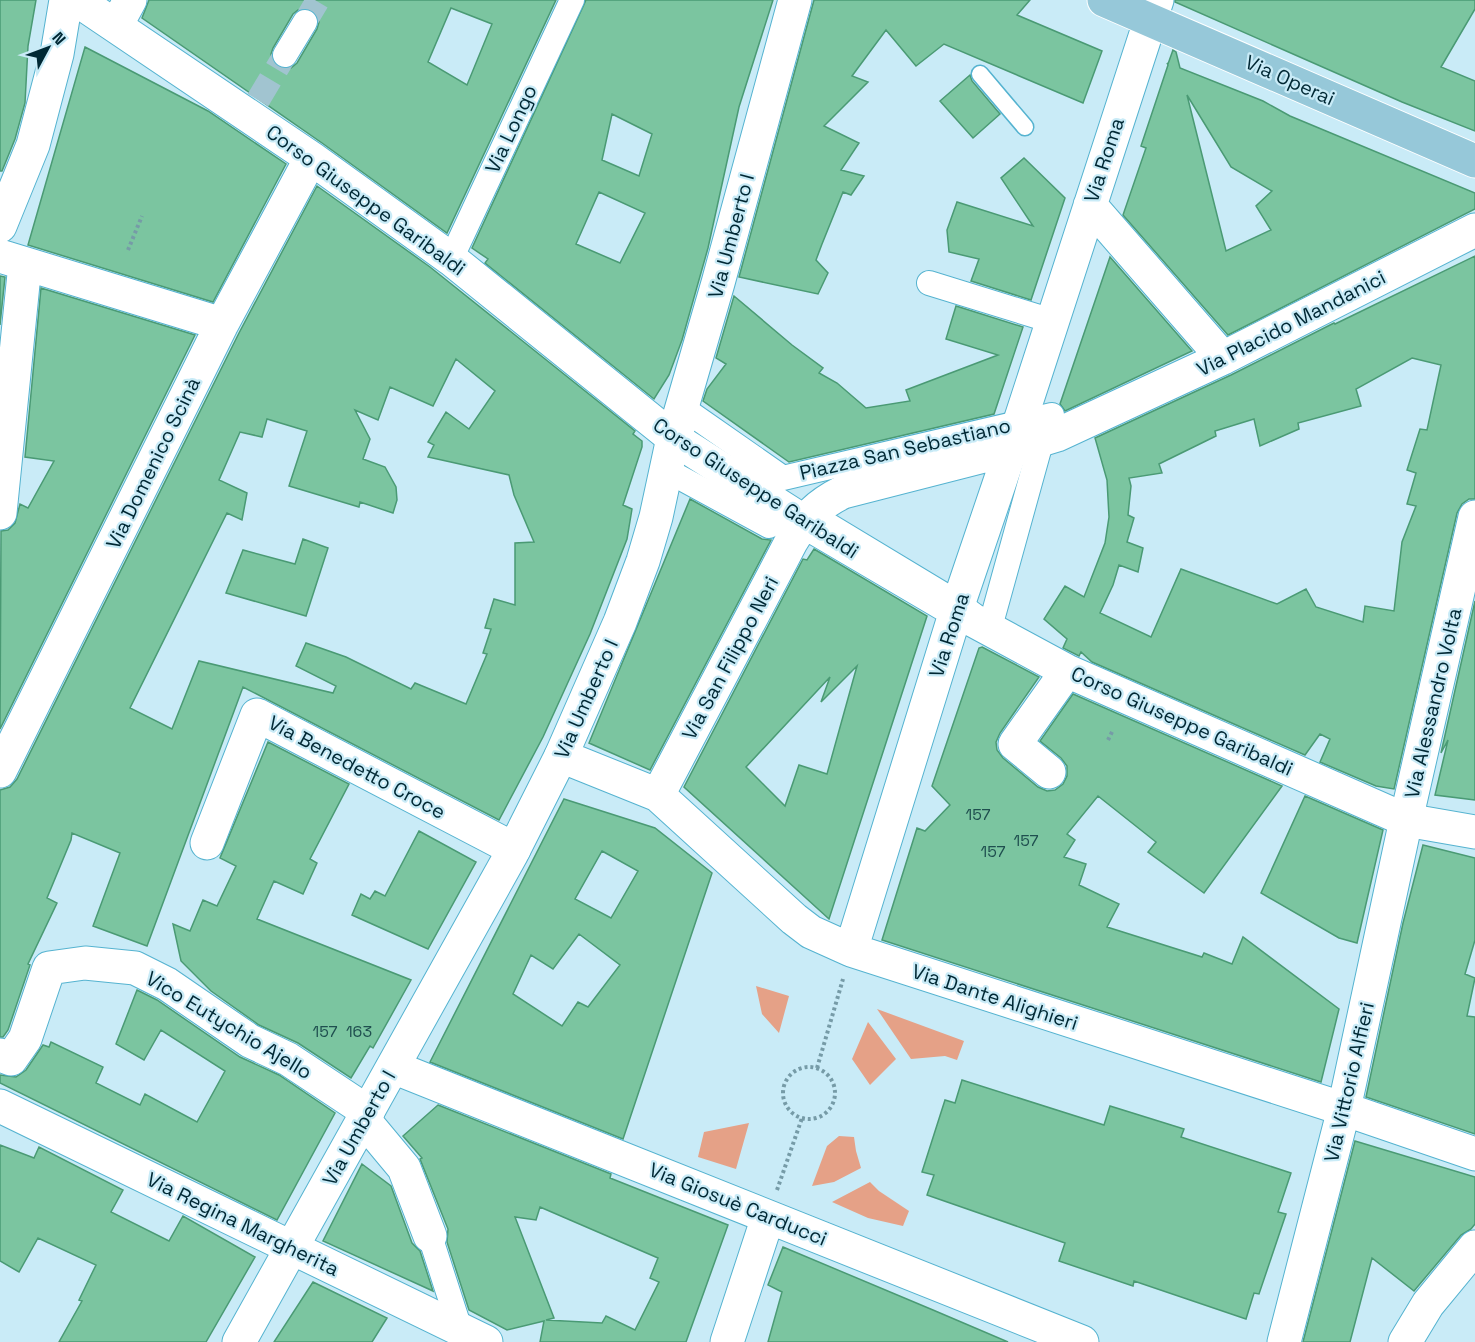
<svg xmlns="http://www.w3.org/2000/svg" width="1475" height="1342" font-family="'Space Grotesk',sans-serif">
  <rect width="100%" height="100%" fill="#c9ebf7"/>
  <!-- green -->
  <path fill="#e5a187" d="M756,986L789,996L779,1033L762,1014Z
    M877,1009L964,1041L957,1060L945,1056L911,1059Z
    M868,1022L896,1059L870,1085L852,1059Z
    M749,1123L736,1169L698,1157L704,1132Z
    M839,1136L854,1137L856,1151L861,1168L834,1182L812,1186L827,1146Z
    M870,1182L879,1191L909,1211L903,1226L868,1218L832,1202Z"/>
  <!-- building -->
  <path fill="#7bc5a0" stroke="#4a9a74" stroke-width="1.5" fill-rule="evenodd" d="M0,0H36L28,46L25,103L15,139L2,171H0Z
    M149,0H556L447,233L322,143L142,18ZM305,8L312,10L317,15L319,22L317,29L297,63L291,68L284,69L278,67L272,61L271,54L273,48L293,14L298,10ZM451,8L492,24L467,85L428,62Z
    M586,0H773L739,107L708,248L682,340L669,375L654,399L485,263L488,259L472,248ZM612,114L652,134L639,176L602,160ZM599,192L645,213L620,263L576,244Z
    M814,0H1030L1017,15L1102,51L1083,103L944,44L916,66L886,30L852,76L868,82L824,126L859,143L841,170L864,176L851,195L843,192L822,244L816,260L828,273L818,294L739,277Z
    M1175,0H1475V9L1441,67L1475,81V131L1402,102L1175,2Z
    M85,47L208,111L286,164L213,302L28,245Z
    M1173,50L1176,52L1180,68L1263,101L1290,116L1475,193V209L1228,335L1123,215L1146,148L1141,146L1168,65L1167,63L1168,64ZM1187,95L1231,167L1272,191L1256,206L1271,230L1226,251Z
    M970,75L972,81L1000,114L973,138L940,101Z
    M1024,158L1065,198L1031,300L971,281L979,259L949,252L947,230L957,202L1033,226L1001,178Z
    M317,186L430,267L635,431L633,434L642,441V447L623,505L632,509L627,539L590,634L543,737L499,820L243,687L147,946L93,926L120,853L72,833L71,840L47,898L57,903L28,964L30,965L8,1030L3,1037H0V790L10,787L17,779L239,333ZM456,359L495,391L469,429L446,412L428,442L434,445L428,457L509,475L514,495L534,542L515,543V605L494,599L485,628L491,629L483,653L487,654L466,704L415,683L411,689L346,657L306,643L296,666L336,686L333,693L199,661L172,729L130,708L227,513L242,520L247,493L219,480L240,432L262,437L267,419L307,431L289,486L359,507L360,502L393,513L397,500L396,487L385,467L363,459L370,439L355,410L378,420L390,387L433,406Z
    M1475,256V499H1469L1462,504L1457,513L1394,789L1376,786L1320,762L1330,739L1320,734L1305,755L1092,662L1081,652L1079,656L1063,648L1067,639L1044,619L1065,586L1084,597L1105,543L1109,517L1107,480L1095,438L1231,375L1334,323L1335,324ZM1412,358L1441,365L1427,430L1420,429L1407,470L1416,473L1407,504L1416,506L1402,542L1394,611L1365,606L1363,622L1316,607L1306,589L1277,604L1181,569L1151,637L1100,613L1113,585L1119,565L1138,572L1143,548L1127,542L1134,518L1128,515L1131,486L1129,478L1162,473L1159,464L1216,436L1215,431L1254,419L1260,446L1299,429L1298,423L1361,406L1356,389Z
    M1110,257L1192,351L1065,411L1060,404Z
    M0,276L5,277L0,325Z
    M41,288L195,335L0,729L1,531L8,530L15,523L20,504L28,508L54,461L25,457Z
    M734,296L792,345L823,368L819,373L837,383L866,408L910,401L906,390L998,355L946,339L956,306L1023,327L994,414L789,462L703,401L707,389L726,364L716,358Z
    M690,499L762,539L771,540L650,770L589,743Z
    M303,539L328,548L306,616L226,593L243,550L295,564Z
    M814,549L927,616L829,919L684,787L803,559L807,560ZM857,666L827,774L799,765L785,806L746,767L830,677L821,702Z
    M1475,601V800L1435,795L1448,740L1441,753Z
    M982,647L1039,677L1000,733L996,742L997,750L1003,758L1038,787L1047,791L1055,790L1063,784L1067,776V766L1061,758L1040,741L1073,694L1282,786L1204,893L1148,852L1156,842L1098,796L1067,834L1075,840L1064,857L1086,864L1079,885L1119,904L1107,927L1202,957L1204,953L1232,964L1243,937L1339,1009L1321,1082L882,940L917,828L925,831L950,805L932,786L979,648Z
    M268,742L349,784L310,859L317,863L303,894L274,881L257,919L411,980L373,1048L370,1046L351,1078L298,1043L259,1025L211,991L181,961L173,924L190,931L203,900L217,906L236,866L220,858Z
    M1305,796L1383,830L1357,943L1339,938L1261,893Z
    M564,799L655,828L712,873L623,1139L430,1062ZM602,851L638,871L611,918L575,899ZM579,934L620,965L588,1007L578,1002L562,1026L513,994L531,955L553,969Z
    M419,831L476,862L428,949L352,915L361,894L370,899L375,891L385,896Z
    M1423,845L1475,858V940L1465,974L1475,978L1467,1016L1475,1017V1134L1366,1097L1403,923Z
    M137,990L157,1000L240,1057L279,1075L335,1113L277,1220L0,1083V1075L16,1077L26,1070L43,1045L49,1047L51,1042L103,1067L96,1083L140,1105L145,1094L197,1122L225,1071L161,1030L144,1060L116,1044Z
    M962,1080L1104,1125L1110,1106L1184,1129L1181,1137L1291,1173L1278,1212L1286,1214L1259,1294L1254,1293L1246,1319L1134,1281L1133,1286L1059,1261L1065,1243L927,1195L934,1175L922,1172L945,1100L955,1103Z
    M438,1105L611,1174L610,1178L728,1225L686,1342H540L544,1321L507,1330L469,1310L447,1242L448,1229L420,1159L422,1158L403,1136ZM540,1207L658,1258L650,1278L659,1282L635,1330L606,1316L602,1323L546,1320L554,1318L515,1217L536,1220Z
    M1355,1141L1475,1177V1224L1471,1229L1461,1235L1414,1291L1372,1258L1350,1342H1303Z
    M0,1145L34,1158L39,1147L123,1190L111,1212L169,1241L183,1216L255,1257L206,1342H59L82,1301L79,1300L96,1265L38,1238L19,1272L0,1261Z
    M362,1164L391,1186L412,1243L420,1251L433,1291L323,1241Z
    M783,1247L933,1310L1008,1342H768L782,1292L768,1285Z
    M313,1282L387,1318L372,1342H274Z"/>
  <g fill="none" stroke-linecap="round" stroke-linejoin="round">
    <!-- pedestrian-tunnel -->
    <path stroke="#a1c4d0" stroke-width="24" stroke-dasharray="24 12" stroke-linecap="butt" d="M305,22L318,0
      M258,100L285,55"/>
    <defs>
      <path id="service" d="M980,74L1025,127"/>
      <path id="pedestrian" d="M285,55L305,22
        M451,259L572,0
        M929,283L1052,321
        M687,411L783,478L1052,415L1042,439L990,627L959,604L810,514L791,513L769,526L668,471L679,442Z
        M430,1236L460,1329"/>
      <path id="minor" d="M77,0L311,158L451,259L673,438L803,521L956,611L1067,671L1406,820L1475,832
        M116,26L130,0
        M1090,205L1223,358
        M0,226L33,145L57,54L66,0
        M0,256L222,324
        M0,513L25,264
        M561,756L658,795L794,919L811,932L851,950L1344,1109L1475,1154
        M0,771L222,324L311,158
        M1049,772L1015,744L1067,671
        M658,795L791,542C806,517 817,505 843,492L1011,449L1057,435L1223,358L1475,230
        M207,843L257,715L514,849
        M851,950L956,611L1011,449L1157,0
        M0,1055L11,1059L25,1039L49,968L85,963L135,968L167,984L250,1041L288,1059L368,1112
        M393,1067L1082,1342
        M0,1106L486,1342
        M364,1120L404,1168L430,1236
        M727,1342L768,1217
        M1284,1342L1344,1109L1406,820L1475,517
        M1405,1342L1428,1304L1475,1247"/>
      <path id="tertiary" d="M239,1342L511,855L561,756L620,622L643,561L656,517L673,438L718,283L795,0"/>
      <path id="primary" d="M1104,0L1475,161"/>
    </defs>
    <!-- service casing -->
    <use href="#service" stroke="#55b3d0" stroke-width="19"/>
    <!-- pedestrian casing -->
    <use href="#pedestrian" stroke="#55b3d0" stroke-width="26"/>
    <!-- minor casing -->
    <use href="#minor" stroke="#55b3d0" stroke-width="35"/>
    <!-- tertiary casing -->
    <use href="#tertiary" stroke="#55b3d0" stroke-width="35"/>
    <!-- primary casing -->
    <use href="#primary" stroke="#fff" stroke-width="35"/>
    <!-- path -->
    <path stroke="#769ba7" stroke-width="4" stroke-dasharray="3 3" stroke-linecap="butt" d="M128,250L142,216
      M1108,740L1113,730
      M783 1093a26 26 0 1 1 52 0a26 26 0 1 1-52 0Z
      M817,1068L843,979
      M777,1190L802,1118"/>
    <!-- service -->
    <use href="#service" stroke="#fff" stroke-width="16"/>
    <!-- pedestrian -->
    <use href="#pedestrian" stroke="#fff" stroke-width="24"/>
    <!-- minor -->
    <use href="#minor" stroke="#fff" stroke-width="33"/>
    <!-- tertiary -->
    <use href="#tertiary" stroke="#fff" stroke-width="33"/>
    <!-- primary -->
    <use href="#primary" stroke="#96c8d9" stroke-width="33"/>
  </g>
  <g text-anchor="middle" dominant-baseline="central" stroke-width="4.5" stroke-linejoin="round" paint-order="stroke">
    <!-- number labels -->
    <g font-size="16" fill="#1f4f4f">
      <text x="978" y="814">157</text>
      <text x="1026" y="840">157</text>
      <text x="993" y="851">157</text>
      <text x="325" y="1031">157</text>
      <text x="359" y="1031">163</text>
    </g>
    <!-- street labels -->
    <g font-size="20" fill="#002834" stroke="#c9ebf7">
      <text transform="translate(1290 80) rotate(24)">Via Operai</text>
      <text transform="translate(511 129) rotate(-65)">Via Longo</text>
      <text transform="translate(1104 160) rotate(-72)">Via Roma</text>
      <text transform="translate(366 200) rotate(36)">Corso Giuseppe Garibaldi</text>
      <text transform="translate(731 236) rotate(-75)">Via Umberto I</text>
      <text transform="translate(1291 323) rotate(-27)">Via Placido Mandanici</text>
      <text transform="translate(905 449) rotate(-13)">Piazza San Sebastiano</text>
      <text transform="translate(153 463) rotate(-64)">Via Domenico Scinà</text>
      <text transform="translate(756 488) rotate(33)">Corso Giuseppe Garibaldi</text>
      <text transform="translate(949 635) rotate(-72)">Via Roma</text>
      <text transform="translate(730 658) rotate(-62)">Via San Filippo Neri</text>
      <text transform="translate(586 699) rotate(-66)">Via Umberto I</text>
      <text transform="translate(1433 703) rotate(-77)">Via Alessandro Volta</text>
      <text transform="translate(1182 721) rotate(24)">Corso Giuseppe Garibaldi</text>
      <text transform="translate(357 767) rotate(28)">Via Benedetto Croce</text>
      <text transform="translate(995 997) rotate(18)">Via Dante Alighieri</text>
      <text transform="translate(229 1025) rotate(31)">Vico Eutychio Ajello</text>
      <text transform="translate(1349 1082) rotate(-77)">Via Vittorio Alfieri</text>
      <text transform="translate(359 1128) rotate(-61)">Via Umberto I</text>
      <text transform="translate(738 1204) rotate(22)">Via Giosuè Carducci</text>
      <text transform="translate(243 1224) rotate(26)">Via Regina Margherita</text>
    </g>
  </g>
  <!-- north arrow -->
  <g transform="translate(48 48) rotate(49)" stroke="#c9ebf7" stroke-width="4.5" paint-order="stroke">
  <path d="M0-4.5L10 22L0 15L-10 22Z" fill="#002834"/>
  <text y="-9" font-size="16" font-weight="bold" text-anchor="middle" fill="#002834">N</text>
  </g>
</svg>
